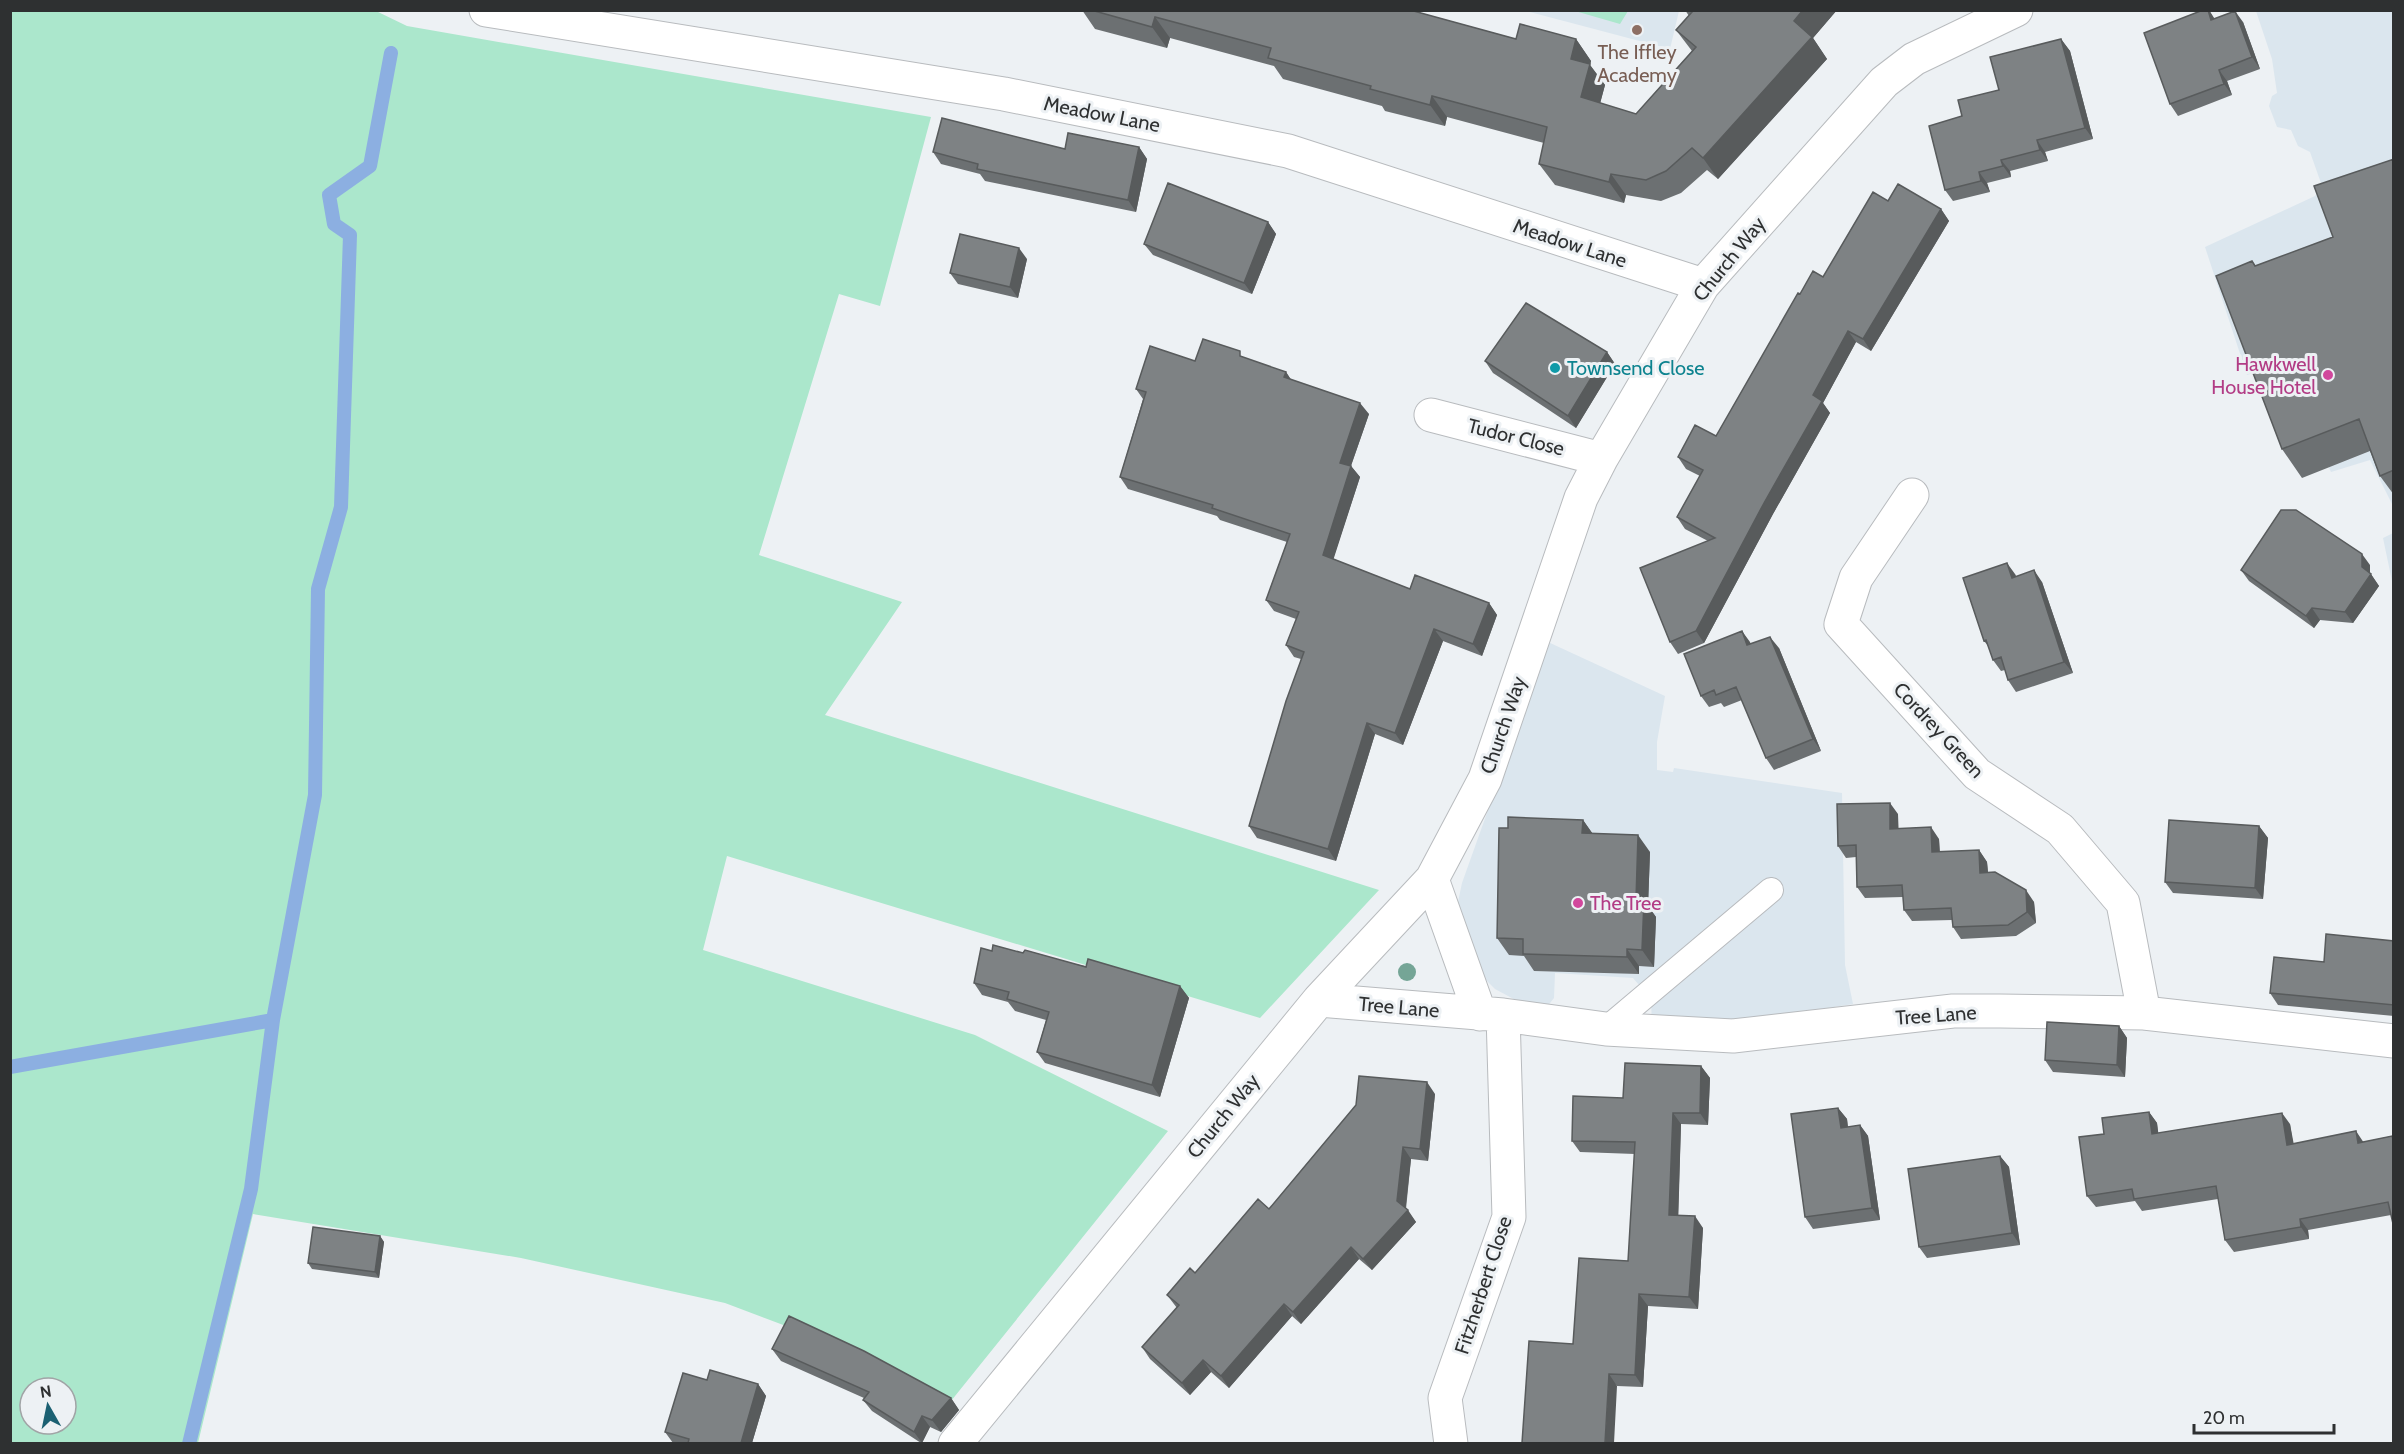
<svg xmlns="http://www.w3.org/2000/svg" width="2404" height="1454" font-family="Cabin,sans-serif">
  <rect width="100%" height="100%" fill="#edf1f4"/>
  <!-- built -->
  <path fill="#dbe6ee" d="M1526,11H1679L1670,49Z
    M2256,11H2393V506L2370,460L2331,472L2322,453L2256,372L2247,375L2205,247L2315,196L2322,186L2310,152L2298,146L2291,130L2277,127L2269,106L2272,96L2277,93L2272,59Z
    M2393,533V586L2383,538Z
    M1548,642L1665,696L1657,742V770L1673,772L1674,768L1842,793L1845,965L1853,1004L1713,1026H1652L1651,999L1633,978L1555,973L1554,998L1546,1008L1525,1005L1495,989L1478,972L1459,916L1458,902L1462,883Z"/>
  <!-- green -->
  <path fill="#abe7cc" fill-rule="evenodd" d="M10,11H376L407,26L931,117L880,306L839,294L759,555L902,602L825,715L1379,890L1260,1018L727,856L703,950L975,1035L1168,1131L951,1401L879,1361L725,1303L521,1258L253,1214L198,1443H11ZM30,1388H66V1424H30Z
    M1575,11H1628L1620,24Z"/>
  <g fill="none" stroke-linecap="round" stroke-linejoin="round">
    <!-- stream -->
    <path stroke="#8cafe1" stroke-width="14" d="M10,1067L273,1020L315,795L318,589L341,507L350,235L334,224L329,195L370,166L391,53
      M189,1444L251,1189L273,1020"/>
    <defs>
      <path id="service" d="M1606,1029L1771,890"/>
      <path id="minor" d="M486,10L1004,94L1288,151L1703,285
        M1431,415L1601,459
        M1912,495L1856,578L1841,624L1977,774L2060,829L2123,903L2144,1013
        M1432,879L1480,1014
        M1319,1000L1503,1015L1606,1029L1733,1036L1953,1011H2000L2144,1013L2394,1041
        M955,1444L1319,1000L1432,879L1485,779L1581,498L1601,459L1703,285L1884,82L1914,59L2016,10
        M1451,1444L1445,1398L1509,1217L1503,1015"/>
    </defs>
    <!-- service casing -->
    <use href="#service" stroke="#b8bbbe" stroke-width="26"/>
    <!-- minor casing -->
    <use href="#minor" stroke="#b8bbbe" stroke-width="35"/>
    <!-- service -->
    <use href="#service" stroke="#fff" stroke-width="24"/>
    <!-- minor -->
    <use href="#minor" stroke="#fff" stroke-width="33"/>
  </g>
  <!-- trees -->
  <circle fill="#75a596" cx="1407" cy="972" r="9"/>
  <!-- wall -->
  <path fill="#6c7072" d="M1082,10H1410L1516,39H1576L1591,61L1590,65L1605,85L1600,103L1636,114L1692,51L1676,30L1689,16L1685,10H1837L1813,38L1827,59L1718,179L1707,170L1681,193L1661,201L1626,195L1624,203L1555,185L1539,164L1544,143L1447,117L1445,126L1385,111L1382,106L1283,79L1274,66L1170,38L1167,48L1095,29Z
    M2203,10H2209L2214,19L2243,22L2260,69L2227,81L2232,95L2178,116L2170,104Z
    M2061,39L2070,51L2093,139L2045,152L2048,161L2010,171L2011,177L1987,183L1990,192L1953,201L1945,190L1962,116L1999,90Z
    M1139,147L1147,159L1136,212L985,181L980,174L941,164L933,152Z
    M2394,159V495L2380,476L2370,451L2302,478L2282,449L2252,261L2256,266L2333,237Z
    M1888,201L1941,209L1949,221L1871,351L1856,342L1823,403L1830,413L1773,514L1704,643L1678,654L1670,642L1708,541L1685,529L1677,517L1700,476L1686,469L1678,457L1716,436L1800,294L1823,277Z
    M1268,222L1276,234L1252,294L1153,255L1144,244Z
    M1027,259L1018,298L958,284L950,273Z
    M1607,352L1615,364L1576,428L1493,373L1485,361Z
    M1244,358L1286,372L1291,380L1369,414L1351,466L1360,477L1333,559L1410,589L1489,603L1497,615L1482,656L1443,641L1403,745L1375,734L1336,861L1257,838L1249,826L1301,659L1294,657L1286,645L1296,619L1274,611L1266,600L1287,542L1220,520L1217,516L1128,489L1120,477L1143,399L1136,389L1195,361Z
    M2370,565V573L2379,586L2353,623L2320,620L2314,628L2249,581L2241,570Z
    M2015,574L2016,576L2042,582L2073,673L2016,692L2008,680L2005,670L2001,671L1993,660L1989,647L1984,641Z
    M1742,631L1750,644L1779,648L1821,751L1774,770L1766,758L1742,700L1724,707L1721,703L1709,707L1701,696Z
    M1898,814V829L1939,839L1940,852L1979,850L1987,862L1988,872L2034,902L2036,923L2016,936L1961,939L1953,927L1952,920L1912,921L1904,910L1903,897L1865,898L1857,887L1856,857L1846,858L1838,846Z
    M1583,820L1592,833L1650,852L1648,906L1656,917L1654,967L1639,966V974L1534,971L1524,956L1509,955L1497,938L1508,828Z
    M2259,826L2268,838L2263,899L2173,893L2165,882Z
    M2394,941V1016L2278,1005L2270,993L2324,962Z
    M992,951L1023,953L1180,986L1189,998L1160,1097L1045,1063L1037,1052L1046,1020L1015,1011L1008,1002L982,995L974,983Z
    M2119,1026L2127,1038L2125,1077L2053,1072L2045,1060Z
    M1701,1066L1710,1078L1708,1125L1681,1124L1678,1215L1703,1228L1698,1309L1648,1306L1643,1387L1617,1386L1573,1344L1628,1261L1635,1154L1580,1152L1572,1141L1623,1098Z
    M1435,1094L1428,1161L1411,1159L1406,1209L1416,1222L1372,1270L1359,1259L1301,1324L1292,1316L1229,1388L1211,1372L1190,1395L1150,1359L1142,1347L1177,1308L1167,1295L1195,1273L1269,1209L1356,1105Z
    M1838,1108L1847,1119L1848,1127L1860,1125L1868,1136L1880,1220L1813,1229L1805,1217Z
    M2149,1112L2157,1123L2158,1133L2290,1124L2293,1144L2363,1142L2392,1136L2394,1138V1229L2391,1215L2308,1230L2309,1239L2234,1252L2225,1240L2218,1199L2142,1211L2135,1201L2096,1207L2087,1196L2104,1134Z
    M2000,1156L2009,1167L2020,1245L1927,1258L1919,1247Z
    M380,1236L384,1242L379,1278L312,1269L308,1263Z
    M772,1349L951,1398L959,1410L941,1432L930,1427L922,1443H921L872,1411L863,1400L864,1398L781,1361Z
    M707,1380L758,1384L766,1396L752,1443H673L665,1432Z"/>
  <!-- shaded-wall -->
  <path fill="#585b5c" d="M1803,10H1837L1813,38L1827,59L1718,179L1703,158L1794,21Z
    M2208,10H2209L2216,21L2211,20Z
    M2235,11L2243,22L2260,69L2252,57Z
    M1155,17L1170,38L1167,48L1152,27Z
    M1576,39L1591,61L1590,65L1605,85L1596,119L1581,97L1571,59Z
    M2061,39L2070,51L2093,139L2085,128Z
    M2219,70L2227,81L2232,95L2224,84Z
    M1432,96L1447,117L1445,126L1430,105Z
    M2037,140L2045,152L2048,161L2040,150Z
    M1139,147L1147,159L1136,212L1128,200Z
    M2001,160L2010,171L2011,177L2003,166Z
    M1979,172L1987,183L1990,192L1981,181Z
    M1611,174L1626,195L1624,203L1609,182Z
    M1941,209L1949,221L1871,351L1863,339Z
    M1268,222L1276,234L1252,294L1244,283Z
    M1019,248L1027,259L1018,298L1010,287Z
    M1848,331L1856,342L1823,403L1830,413L1773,514L1704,643L1696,631L1813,395Z
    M1607,352L1615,364L1576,428L1568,416Z
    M1286,372L1294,384L1284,377Z
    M1360,403L1369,414L1348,474L1340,463Z
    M1351,466L1360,477L1331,567L1323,555Z
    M2362,554L2370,565V575L2371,574L2379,586L2353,623L2345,612L2362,567Z
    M2007,563L2015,574L2020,589L2012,578Z
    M2034,570L2042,582L2073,673L2064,662Z
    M1489,603L1497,615L1482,656L1473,644Z
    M2312,608L2320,620L2314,628L2306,616Z
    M1434,629L1443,641L1403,745L1395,733Z
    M1742,631L1750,642L1755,657L1747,645Z
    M1770,637L1779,648L1821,751L1813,739Z
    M1367,723L1375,734L1336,861L1328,849Z
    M1890,803L1898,814L1899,841L1890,829Z
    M1583,820L1595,837L1582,833Z
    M2259,826L2268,838L2263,899L2255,888Z
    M1931,827L1939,839L1940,864L1932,852Z
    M1638,835L1650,852L1648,906L1656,917L1654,967L1642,950L1636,900Z
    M1979,850L1987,862L1989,884L1980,873Z
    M2026,890L2034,902L2036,923L2027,912Z
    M1627,949L1639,966V974L1627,957Z
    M1180,986L1189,998L1160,1097L1152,1085Z
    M2119,1026L2127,1038L2125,1077L2117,1065Z
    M1701,1066L1710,1078L1708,1125L1700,1113Z
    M1427,1082L1435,1094L1428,1161L1420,1149Z
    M1838,1108L1847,1119L1849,1139L1841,1128Z
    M2149,1112L2157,1123L2160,1146L2152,1134Z
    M1673,1113L1681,1124L1678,1227L1669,1215Z
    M2282,1113L2290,1124L2296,1156L2287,1145Z
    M1860,1125L1868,1136L1880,1220L1872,1208Z
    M2356,1131L2364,1143H2358Z
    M1403,1147L1411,1159L1405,1213L1397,1201Z
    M2000,1156L2009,1167L2020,1245L2012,1233Z
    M1408,1210L1416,1222L1372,1270L1363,1259Z
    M1695,1216L1703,1228L1698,1309L1689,1297Z
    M2300,1219L2308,1230L2309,1239L2301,1227Z
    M380,1236L384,1242L379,1278L375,1272Z
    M1351,1247L1359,1259L1301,1324L1293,1312Z
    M1639,1294L1648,1306L1643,1387L1635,1375Z
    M1284,1304L1292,1316L1229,1388L1221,1376Z
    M1203,1360L1211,1372L1190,1395L1182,1383Z
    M1609,1374L1617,1386L1614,1443H1605Z
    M758,1384L766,1396L752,1443H741Z
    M951,1398L959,1410L941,1432L932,1420Z
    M922,1416L930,1427L922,1443L914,1432Z"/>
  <!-- building -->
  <path fill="#7e8284" stroke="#585b5c" stroke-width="1.5" d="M1091,10H1410L1516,39L1520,24L1576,39L1571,59L1590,64L1581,97L1636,114L1696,47L1676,30L1692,12L1690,10H1803L1794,21L1812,37L1703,158L1692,148L1666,171L1646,180L1611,174L1609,182L1539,164L1547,127L1432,96L1430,105L1370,89L1371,86L1268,58L1271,48L1155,17L1152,27Z
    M2203,10H2208L2211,20L2235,11L2252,57L2219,70L2224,84L2170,104L2144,33Z
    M2061,39L2085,128L2037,140L2040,150L2001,160L2003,166L1979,172L1981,181L1945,190L1929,126L1962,116L1958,100L1999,90L1990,57Z
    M942,118L1065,149L1068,133L1139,147L1128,200L977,169L978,164L933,152Z
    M2394,159V470L2380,476L2359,419L2282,449L2216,276L2252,261L2255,266L2333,237L2314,186Z
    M1168,183L1268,222L1244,283L1144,244Z
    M1898,184L1941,209L1863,339L1848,331L1813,395L1822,401L1764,503L1696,631L1670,642L1640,568L1715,538L1677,517L1703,470L1678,457L1695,425L1716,436L1798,293L1800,294L1813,271L1823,277L1873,192L1888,201Z
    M960,234L1019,248L1010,287L950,273Z
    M1526,303L1607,352L1568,416L1485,361Z
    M1203,339L1240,351V356L1286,372L1284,377L1360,403L1340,463L1351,466L1323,555L1410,589L1415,575L1489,603L1473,644L1434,629L1395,733L1367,723L1328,849L1249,826L1286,701L1304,652L1286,645L1299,612L1266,600L1290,534L1212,508L1213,505L1120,477L1146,392L1136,389L1150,346L1195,361Z
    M2281,510H2296L2362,554V567L2371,574L2345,612L2312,608L2306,616L2241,570Z
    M2007,563L2012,578L2034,570L2064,662L2008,680L2001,657L1993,660L1986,640L1984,641L1963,578Z
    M1742,631L1747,645L1770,637L1813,739L1766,758L1736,687L1716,695L1714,690L1701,696L1684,654Z
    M1890,803V829L1931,827L1932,852L1979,850L1980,873L1995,872L2026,890L2027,912L2008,925L1953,927L1951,908L1904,910L1902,885L1857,887L1856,845L1838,846L1837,804Z
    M1508,817L1583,820L1582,833L1638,835L1636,900H1644L1642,950L1627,949V957L1523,954V939L1497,938L1499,828H1508Z
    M2169,820L2259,826L2255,888L2165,882Z
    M2326,934L2394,941V1005L2270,993L2274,957L2324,962Z
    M993,945L1023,953L1025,950L1086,967L1088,959L1180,986L1152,1085L1037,1052L1049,1012L1007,999L1009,992L974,983L981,948L992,951Z
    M2047,1022L2119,1026L2117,1065L2045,1060Z
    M1625,1063L1701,1066L1700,1113H1673L1669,1215L1695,1216L1689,1297L1639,1294L1635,1375L1609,1374L1605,1443H1522L1529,1341L1573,1344L1579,1258L1628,1261L1635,1142L1572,1141L1573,1096L1623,1098Z
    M1359,1076L1427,1082L1420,1149L1403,1147L1397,1201L1408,1210L1363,1259L1351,1247L1293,1312L1284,1304L1221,1376L1203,1360L1182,1383L1142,1347L1179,1305L1167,1295L1190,1268L1195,1273L1258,1199L1269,1209L1356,1105Z
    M1838,1108L1841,1128L1860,1125L1872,1208L1805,1217L1791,1114Z
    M2149,1112L2152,1134L2282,1113L2287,1145L2356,1131L2358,1143L2392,1136L2394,1142V1228L2388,1202L2300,1219L2301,1227L2225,1240L2216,1186L2134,1199L2132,1189L2087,1196L2079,1137L2104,1134L2102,1118Z
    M2000,1156L2012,1233L1919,1247L1908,1169Z
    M313,1227L380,1236L375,1272L308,1263Z
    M789,1316L864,1351L951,1398L932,1420L922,1416L914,1432L863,1400L869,1392L772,1349Z
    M710,1370L758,1384L741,1443H688L689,1439L665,1432L683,1373L707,1380Z"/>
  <!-- markers -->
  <circle fill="#8d6e63" stroke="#edf1f4" stroke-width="2" cx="1637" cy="30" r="6"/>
  <circle fill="#0f9aa8" stroke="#edf1f4" stroke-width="2" cx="1555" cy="368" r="6"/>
  <g fill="#d1479c" stroke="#edf1f4" stroke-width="2">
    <circle cx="2328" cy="375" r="6"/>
    <circle cx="1578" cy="903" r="6"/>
  </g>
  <g text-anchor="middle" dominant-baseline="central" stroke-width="6" stroke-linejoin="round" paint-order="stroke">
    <!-- education labels -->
    <g font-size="20" fill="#785e54" stroke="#edf1f4">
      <text x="1637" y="52">The Iffley<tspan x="1637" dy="23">Academy</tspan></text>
    </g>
    <!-- street labels -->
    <g font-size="20" fill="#2e3031" stroke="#edf1f4">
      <text transform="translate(1102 114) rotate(11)">Meadow Lane</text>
      <text transform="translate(1570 243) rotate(18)">Meadow Lane</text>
      <text transform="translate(1729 259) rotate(-51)">Church Way</text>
      <text transform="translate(1516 437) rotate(14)">Tudor Close</text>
      <text transform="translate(1503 725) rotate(-71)">Church Way</text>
      <text transform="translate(1939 730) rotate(47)">Cordrey Green</text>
      <text transform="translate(1399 1007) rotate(5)">Tree Lane</text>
      <text transform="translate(1936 1015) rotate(-4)">Tree Lane</text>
      <text transform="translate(1223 1116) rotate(-51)">Church Way</text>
      <text transform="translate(1483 1285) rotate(-72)">Fitzherbert Close</text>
    </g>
    <!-- hotel labels -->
    <g font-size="20" fill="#b23c85" stroke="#edf1f4" text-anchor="end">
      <text x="2316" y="364">Hawkwell<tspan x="2316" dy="23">House Hotel</tspan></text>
      <text x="1590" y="903" text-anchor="start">The Tree</text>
    </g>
    <!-- culture labels -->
    <g font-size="20" fill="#0d838f" stroke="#edf1f4" text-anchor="start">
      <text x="1567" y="368">Townsend Close</text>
    </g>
  </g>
  <!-- border -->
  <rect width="2404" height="1454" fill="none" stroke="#2e3031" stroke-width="24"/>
  <!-- north arrow -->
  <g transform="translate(48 1406) rotate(351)"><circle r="28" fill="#edf1f4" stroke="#a1a4a6" stroke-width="1.5"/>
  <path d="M0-4.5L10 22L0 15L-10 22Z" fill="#1b6072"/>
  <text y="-9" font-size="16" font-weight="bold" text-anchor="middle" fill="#2e3031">N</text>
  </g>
  <!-- scale -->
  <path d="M2194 1424v9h140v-9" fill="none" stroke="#2e3031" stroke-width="3"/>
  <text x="2203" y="1424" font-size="18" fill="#2e3031" stroke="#edf1f4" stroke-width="4.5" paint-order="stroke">20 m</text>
</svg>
